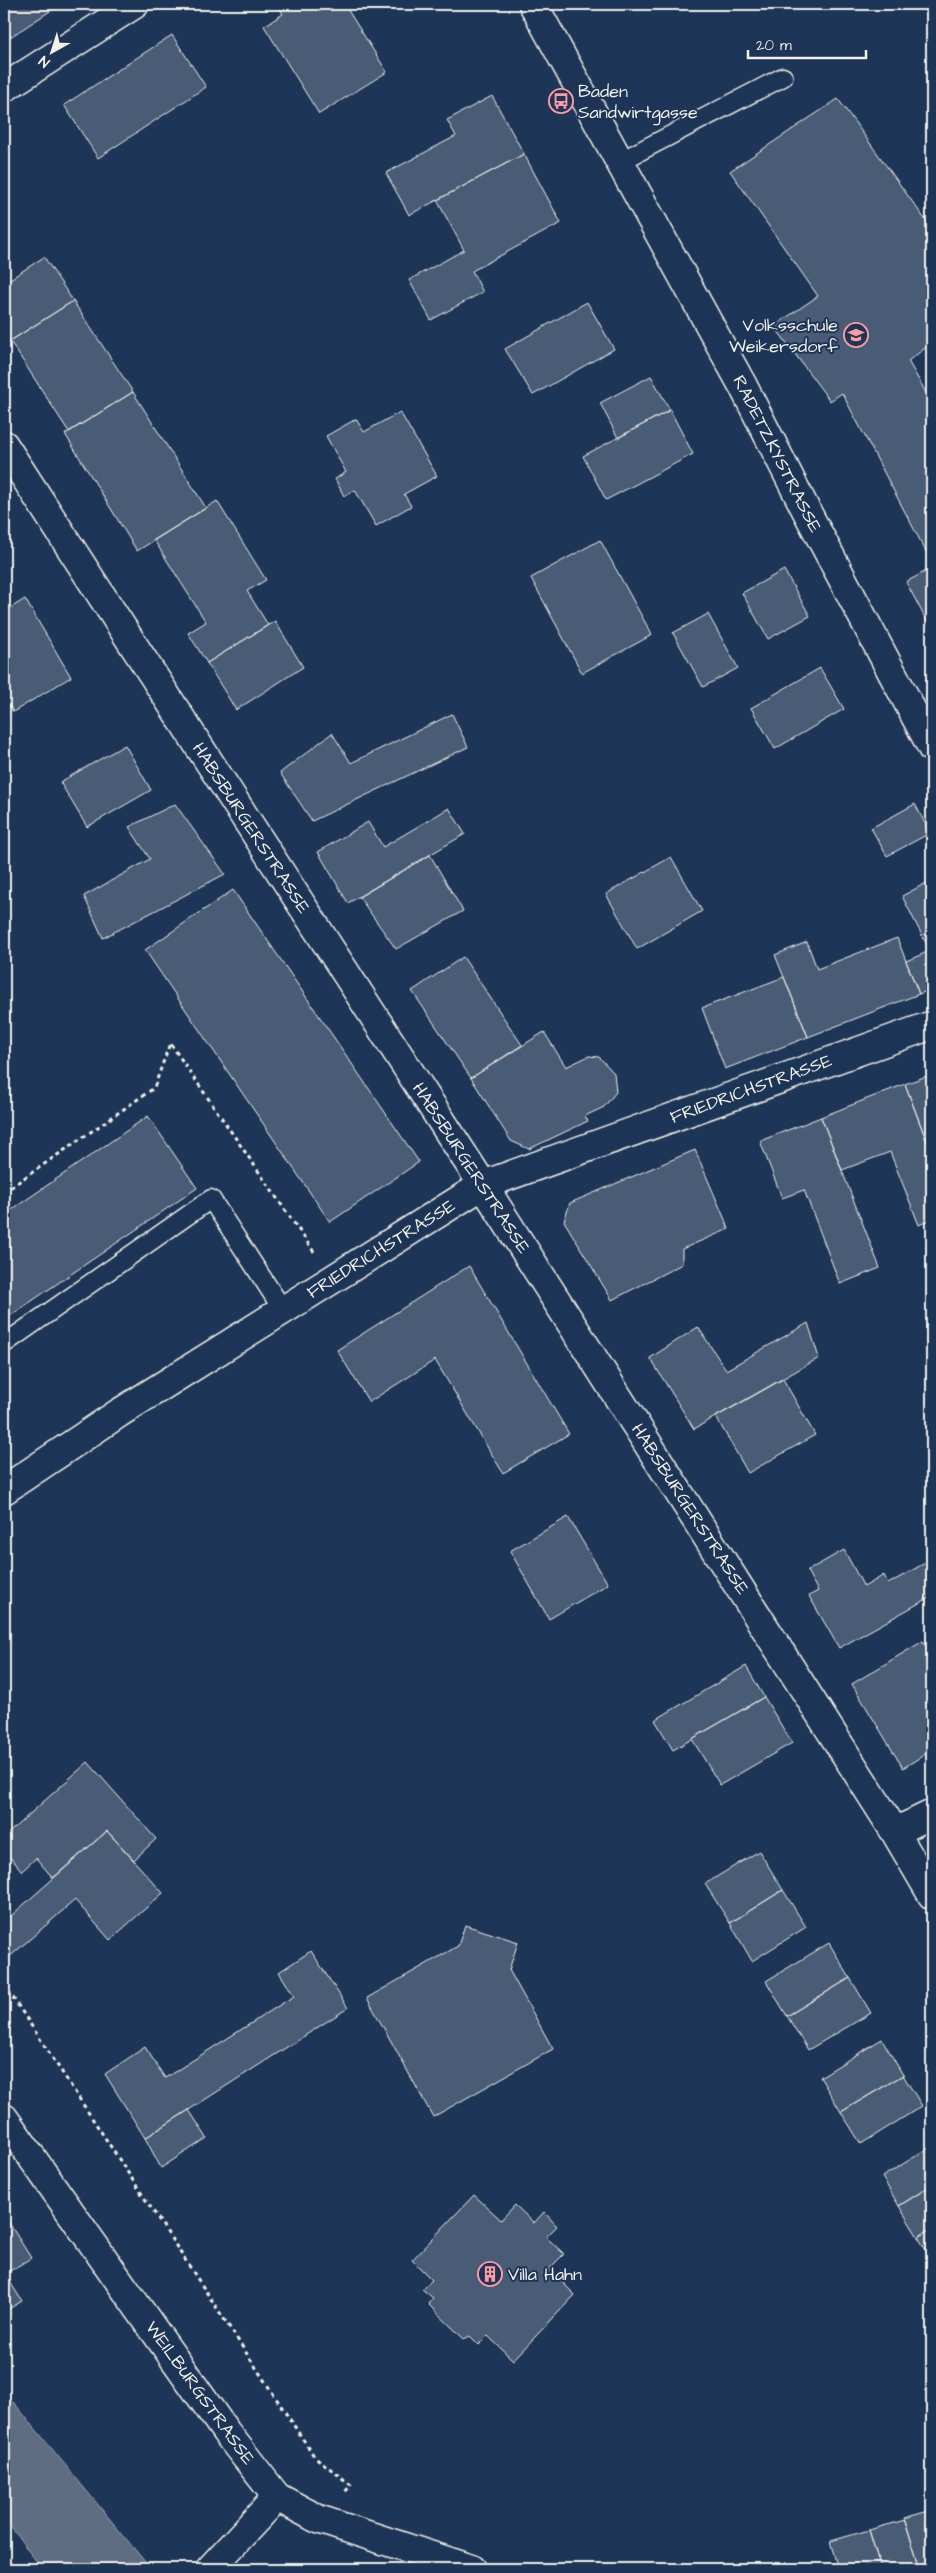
<svg xmlns="http://www.w3.org/2000/svg" width="936" height="2573" font-family="'Architects Daughter',sans-serif">
  <rect width="100%" height="100%" fill="#1d3557"/>
  <filter id="ink" filterUnits="userSpaceOnUse"><feTurbulence type="fractalNoise" baseFrequency=".02" numOctaves="2"/><feDisplacementMap in="SourceGraphic" scale="10" xChannelSelector="R" yChannelSelector="G"/><feConvolveMatrix kernelMatrix="1 2 1 2 8 2 1 2 1" color-interpolation-filters="sRGB"/></filter>
  <g filter="url(#ink)">
    <!-- water -->
    <path fill="#5e6d82" stroke="#9aa2ab" d="M4,2394L15,2404L151,2569H42L4,2518Z"/>
    <!-- building -->
    <path fill="#485b74" stroke="#f4f1e8" d="M4,4H61L4,41Z
      M277,4H344L387,72L319,114L264,26L283,14Z
      M172,35L206,87L98,158L64,105Z
      M492,96L524,154L409,215L386,173L456,136L447,120Z
      M838,99L932,229V343L908,361L932,403V563L842,393L830,401L774,326L818,296L730,171Z
      M524,154L561,223L472,271L483,292L431,320L409,280L464,250L437,200Z
      M44,257L73,301L4,345V283Z
      M73,301L133,392L69,432L10,341Z
      M587,302L614,349L533,395L505,349Z
      M651,376L670,410L618,438L600,403Z
      M133,392L206,508L137,551L65,434Z
      M670,410L693,454L606,500L583,456Z
      M400,412L437,476L404,494L411,506L376,526L355,490L344,496L335,479L346,472L326,436L356,419L364,432Z
      M217,501L266,580L247,591L268,625L207,663L188,633L206,622L154,540Z
      M600,540L652,635L582,673L531,578Z
      M932,568V631L906,582Z
      M784,570L810,616L768,639L742,593Z
      M25,599L71,677L13,712L4,697V612Z
      M708,614L738,668L703,687L673,633Z
      M275,621L303,667L236,710L207,663Z
      M820,668L844,709L775,749L751,708Z
      M452,714L468,747L312,821L280,773L332,733L351,763Z
      M125,745L151,790L87,827L60,782Z
      M175,804L225,874L103,938L84,896L150,859L129,827Z
      M915,804L930,833L887,856L871,828Z
      M449,808L465,834L348,903L318,852L368,822L383,847Z
      M430,855L463,911L396,949L359,897Z
      M671,857L702,911L637,949L606,894Z
      M932,880V989L919,994L906,961L930,951L902,896Z
      M233,890L419,1162L330,1222L145,950Z
      M897,938L919,994L808,1037L775,955L807,942L817,969Z
      M463,957L522,1045L471,1078L412,991Z
      M784,977L808,1037L725,1069L702,1008Z
      M544,1032L566,1067L589,1056L599,1057L614,1073L616,1092L604,1107L585,1116L588,1121L529,1149L511,1141L471,1078Z
      M932,1074V1155L905,1084Z
      M905,1084L932,1155V1219L919,1225L890,1152L842,1170L821,1117Z
      M148,1116L197,1188L4,1320V1215Z
      M821,1117L880,1268L840,1284L804,1190L782,1198L760,1141Z
      M695,1150L729,1229L682,1249V1264L612,1300L564,1221L570,1203Z
      M469,1266L569,1434L503,1473L435,1360L369,1402L337,1350Z
      M808,1323L819,1358L694,1429L650,1358L698,1327L726,1370Z
      M783,1379L815,1435L748,1473L716,1417Z
      M568,1517L608,1584L549,1619L510,1551Z
      M844,1550L864,1587L884,1575L888,1584L932,1559V1596L839,1648L809,1596L818,1591L807,1571Z
      M923,1641L932,1656V1750L903,1768L852,1684Z
      M746,1666L764,1697L673,1750L655,1720Z
      M764,1697L792,1743L720,1785L692,1739Z
      M88,1762L156,1839L134,1860L107,1831L53,1878L36,1858L22,1871L4,1850V1837Z
      M107,1831L163,1893L110,1940L75,1900L7,1959L4,1956V1922Z
      M759,1851L783,1890L730,1923L705,1884Z
      M783,1890L806,1927L752,1961L730,1923Z
      M465,1925L518,1942L509,1970L553,2049L433,2117L367,1998L458,1946Z
      M829,1943L850,1978L787,2016L766,1981Z
      M311,1951L348,2008L145,2138L105,2074L145,2047L165,2078L294,1996L279,1972Z
      M850,1978L871,2013L808,2050L787,2016Z
      M882,2039L903,2075L841,2112L820,2077Z
      M903,2075L922,2106L861,2144L841,2112Z
      M189,2110L207,2138L161,2168L145,2138Z
      M932,2146V2185L899,2206L882,2177Z
      M932,2185V2228L918,2237L899,2206Z
      M474,2195L501,2220L515,2205L534,2223L544,2212L557,2226L546,2237L564,2254L549,2269L575,2295L513,2360L488,2336L479,2345L470,2336L464,2339L428,2304L433,2298L422,2289L432,2280L412,2260Z
      M4,2215L31,2258L5,2274L22,2301L4,2312Z
      M932,2228V2260L918,2237Z
      M932,2510V2569H920L904,2518Z
      M905,2520L920,2569H881L869,2530Z
      M869,2530L881,2569H839L831,2541Z"/>
    <g fill="none" stroke-linecap="round" stroke-linejoin="round">
      <defs>
        <path id="service" d="M619,162L783,77
          M4,1344L211,1199L283,1310"/>
        <path id="minor" d="M533,4L743,386L806,510L932,748
          M4,88L135,4
          M4,445L483,1185L895,1832L932,1895
          M4,1490L119,1413L483,1185L932,1025
          M895,1832L932,1814
          M277,2497L318,2519L472,2569"/>
        <path id="tertiary" d="M4,2118L226,2432L277,2497L210,2569"/>
      </defs>
      <!-- service casing -->
      <use href="#service" stroke="#f4f1e8" stroke-width="21"/>
      <!-- minor casing -->
      <use href="#minor" stroke="#f4f1e8" stroke-width="31"/>
      <!-- tertiary casing -->
      <use href="#tertiary" stroke="#f4f1e8" stroke-width="31"/>
      <!-- path -->
      <path stroke="#f4f1e8" stroke-width="3" stroke-dasharray="4 4" stroke-linecap="butt" d="M4,1192L154,1088L170,1043L314,1252
        M4,1984L314,2456L351,2485L345,2492
        M4,2566L6,2569"/>
      <!-- service -->
      <use href="#service" stroke="#1d3557" stroke-width="18"/>
      <!-- minor -->
      <use href="#minor" stroke="#1d3557" stroke-width="28"/>
      <!-- tertiary -->
      <use href="#tertiary" stroke="#1d3557" stroke-width="28"/>
    </g>
  </g>
  <!-- icons -->
  <defs>
    <symbol id="bus-ring" viewBox="-11 -11 22 22"><circle r="9.5" fill="#1d3557" stroke="#ff9aa2" stroke-width="1.5"/><path d="M-5-6H5V4H4V6H2V4H-2V6H-4V4H-5ZM-3.5-4V0h7V-4ZM-3.5 1.2v1.5H-2V1.2ZM2 1.2v1.5H3.5V1.2Z" fill="#ff9aa2"/></symbol>
    <symbol id="school-ring" viewBox="-11 -11 22 22"><circle r="9.5" fill="#1d3557" stroke="#ff9aa2" stroke-width="1.5"/><path d="M0-5L7-2L0 1L-7-2ZM-4 1L0 2.5L4 1V4Q0 6-4 4Z" fill="#ff9aa2"/></symbol>
    <symbol id="building-ring" viewBox="-11 -11 22 22"><circle r="9.5" fill="#1d3557" stroke="#ff9aa2" stroke-width="1.5"/><path d="M-4-6H4V6H1V3H-1V6H-4ZM-2.5-4.3h1.7v1.8h-1.7ZM.8-4.3h1.7v1.8H.8ZM-2.5-1h1.7V.8h-1.7ZM.8-1h1.7V.8H.8Z" fill="#ff9aa2"/></symbol>
  </defs>
  <g fill-rule="evenodd">
    <use href="#bus-ring" x="547" y="87" width="28" height="28"/>
    <use href="#school-ring" x="842" y="321" width="28" height="28"/>
    <use href="#building-ring" x="476" y="2260" width="28" height="28"/>
  </g>
  <g text-anchor="middle" dominant-baseline="central" stroke-width="4" stroke-linejoin="round" paint-order="stroke">
    <!-- poi labels -->
    <g font-size="18" fill="#f4f1e8" stroke="#1d3557" text-anchor="start">
      <text x="578" y="91">Baden<tspan x="578" dy="21">Sandwirtgasse</tspan></text>
      <text x="838" y="325" text-anchor="end">Volksschule<tspan x="838" dy="21">Weikersdorf</tspan></text>
      <text x="508" y="2274">Villa Hahn</text>
    </g>
    <!-- street labels -->
    <g font-size="18" fill="#f4f1e8" stroke="#1d3557">
      <text transform="translate(777 454) rotate(63)">RADETZKYSTRASSE</text>
      <text transform="translate(251 828) rotate(57)">HABSBURGERSTRASSE</text>
      <text transform="translate(751 1089) rotate(-20)">FRIEDRICHSTRASSE</text>
      <text transform="translate(471 1168) rotate(57)">HABSBURGERSTRASSE</text>
      <text transform="translate(381 1249) rotate(-32)">FRIEDRICHSTRASSE</text>
      <text transform="translate(690 1509) rotate(57)">HABSBURGERSTRASSE</text>
      <text transform="translate(200 2393) rotate(54)">WEILBURGSTRASSE</text>
    </g>
  </g>
  <!-- margin -->
  <rect width="936" height="2573" fill="none" stroke="#1d3557" stroke-width="20"/>
  <rect x="10" y="10" width="916" height="2553" fill="none" stroke="#f4f1e8" stroke-width="2" filter="url(#ink)"/>
  <!-- north arrow -->
  <g transform="translate(52 52) rotate(219)" stroke="#1d3557" stroke-width="4" paint-order="stroke">
  <path d="M0-4L9 19L0 12L-9 19Z" fill="#f4f1e8"/>
  <text y="-8" font-size="14" font-weight="bold" text-anchor="middle" fill="#f4f1e8">N</text>
  </g>
  <!-- scale -->
  <path d="M748 50v8h118v-8" fill="none" stroke="#f4f1e8" stroke-width="2.5"/>
  <text x="756" y="50" font-size="15" fill="#f4f1e8" stroke="#1d3557" stroke-width="4" paint-order="stroke">20 m</text>
</svg>
